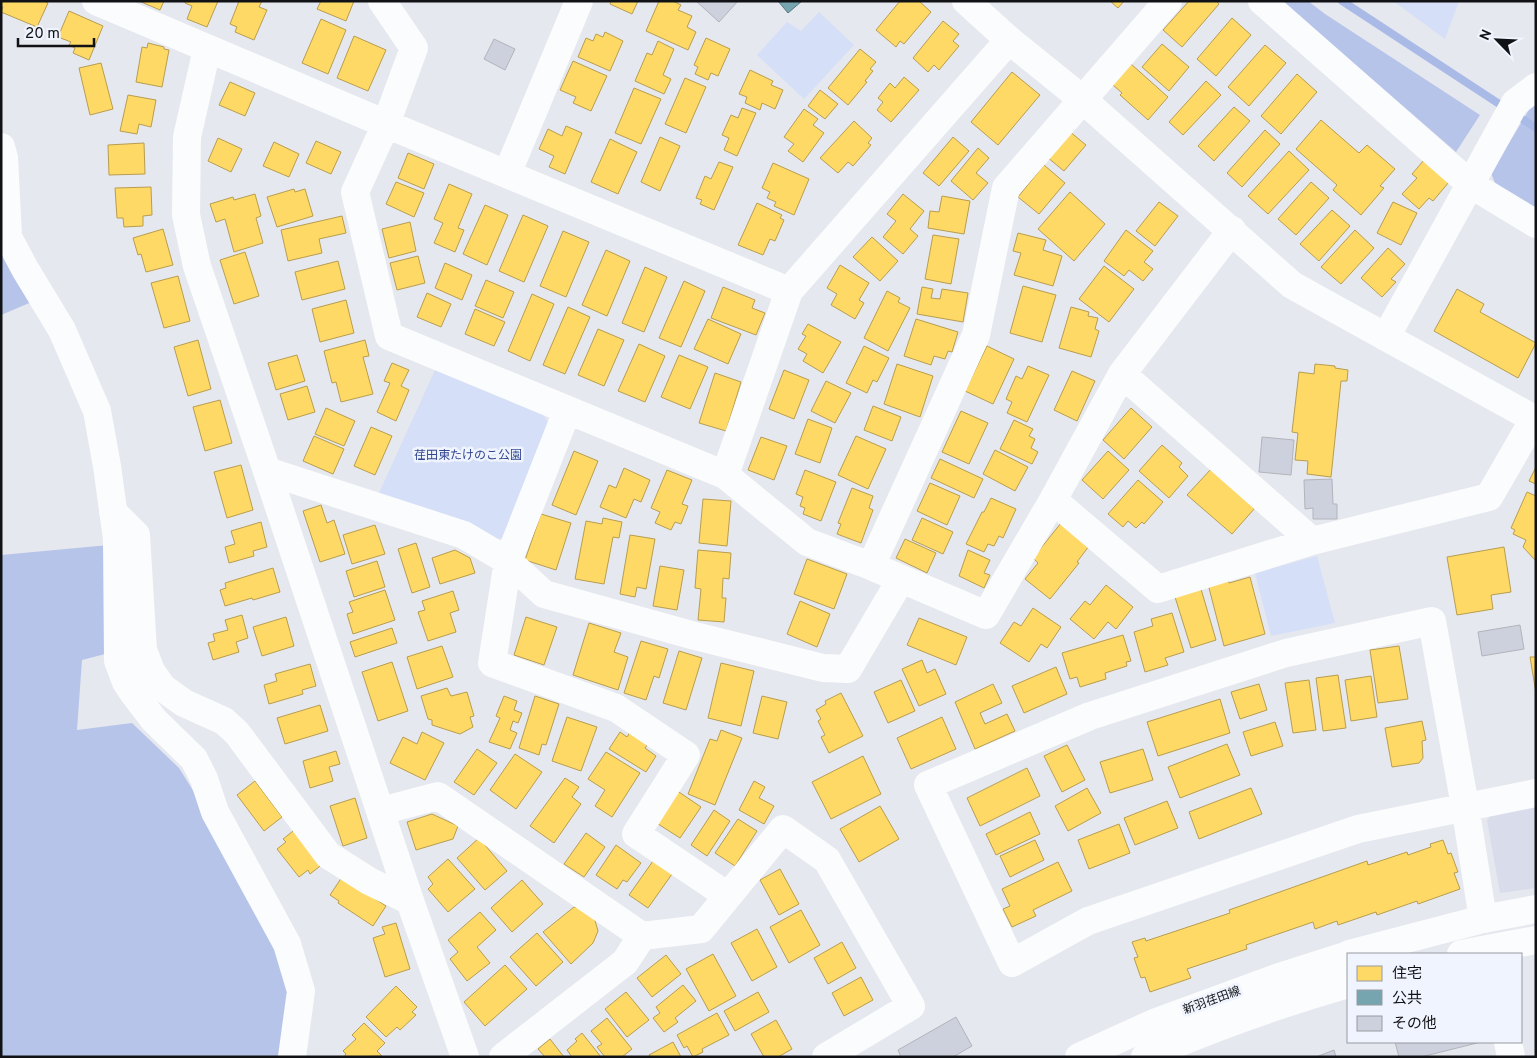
<svg xmlns="http://www.w3.org/2000/svg" width="1537" height="1058" font-family="Overpass,'Noto Sans JP',sans-serif">
  <rect width="100%" height="100%" fill="#e6e8ef"/>
  <!-- built -->
  <path fill="#d9ddeb" d="M1536,805V888L1500,893L1487,821L1492,812Z"/>
  <!-- green -->
  <path fill="#d5dff7" d="M1393,1H1459L1445,39Z
    M819,12L854,45L804,99L757,55L787,22L801,31Z
    M435,370L543,415L548,422L547,432L505,538L498,539L379,493Z
    M1317,556L1335,623L1271,636L1255,573Z"/>
  <!-- forest -->
  <path fill="#b7c4e9" d="M1282,1H1308L1325,14L1480,115L1456,152Z
    M1536,104V214L1497,188L1491,173L1530,108Z
    M1,225L34,301L1,315Z
    M109,545V653L82,660L77,730L132,723L179,768L214,824L278,943L295,993L287,1057H1V555Z"/>
  <!-- homes -->
  <path fill="#ffd966" stroke="#b89d4e" d="M1,1H44L48,3L37,27L1,12L3,7L1,6Z
    M139,1H164L160,10Z
    M185,1H218L207,27L187,19L192,6L185,3Z
    M239,1H262L259,7L267,10L254,40L235,32L237,27L230,24Z
    M321,1H354L346,21L317,9Z
    M611,1H638L632,14L610,4Z
    M659,1H673L681,5L678,10L692,16L687,27L696,32L688,50L646,31Z
    M900,1H919L931,12L904,44L900,41L896,47L876,30Z
    M1110,1H1124L1118,8Z
    M1189,1H1216L1219,4L1182,47L1163,30Z
    M69,11L103,26L89,60L73,53L75,48L69,45L71,42L58,37Z
    M1232,18L1251,35L1216,76L1197,59Z
    M321,19L346,30L328,74L302,63Z
    M943,21L959,34L953,41L959,46L939,70L934,65L928,72L913,58Z
    M605,32L623,41L610,71L578,57L586,38L593,41L596,34L603,37Z
    M354,36L386,50L368,91L337,78Z
    M706,38L730,49L718,76L711,73L708,80L695,74L698,67L694,65Z
    M658,41L674,49L663,75L671,79L664,94L635,81L647,53L652,55Z
    M148,43L164,47V49L169,50L162,87L136,82L142,47L147,48Z
    M1162,44L1189,67L1169,91L1142,67Z
    M1265,45L1286,63L1249,106L1228,87Z
    M860,49L876,62L870,69L873,71L865,81L867,82L848,105L828,88Z
    M573,61L607,76L591,111L573,103L576,97L560,90Z
    M101,63L113,109L90,115L79,68Z
    M1131,64L1168,97L1148,120L1120,95L1122,93L1113,85Z
    M750,70L773,81L771,85L783,90L775,109L762,103L760,110L745,103L747,97L739,94Z
    M1012,72L1040,95L998,145L971,122Z
    M1297,74L1317,92L1281,134L1261,116Z
    M904,77L919,90L891,122L877,110L883,102L878,98L890,83L895,88Z
    M685,78L706,87L686,133L665,124Z
    M1206,81L1221,95L1183,135L1169,122Z
    M230,82L255,93L245,116L219,105Z
    M634,88L661,99L641,144L615,133Z
    M820,90L838,104L825,119L808,106Z
    M128,95L156,100L151,127L139,124L137,134L120,131Z
    M1234,107L1250,121L1214,161L1198,146Z
    M742,108L756,113L737,156L724,150L729,138L722,135L731,115L738,118Z
    M804,109L818,119L813,125L824,133L803,162L788,151L794,144L784,137Z
    M1321,120L1359,153L1367,145L1395,169L1380,186L1384,188L1361,215L1333,190L1337,185L1296,149Z
    M854,121L872,138L868,143L871,145L853,166L848,162L838,173L820,158Z
    M566,126L582,133L565,174L549,167L554,156L539,149L548,129L562,136Z
    M1265,130L1280,144L1242,187L1227,173Z
    M1069,131L1086,145L1064,171L1047,157Z
    M660,137L680,146L660,191L641,182Z
    M953,137L969,151L939,186L923,173Z
    M218,138L242,149L231,172L208,161Z
    M610,139L637,152L618,194L591,182Z
    M316,141L341,152L331,174L306,163Z
    M274,142L299,154L289,177L263,166Z
    M144,143L145,174L109,175L108,145Z
    M978,148L989,158L976,173L988,183L973,200L951,181Z
    M1289,151L1309,170L1268,214L1248,196Z
    M408,153L434,164L424,189L398,178Z
    M1424,160L1449,182L1433,201L1429,198L1419,209L1402,194L1417,178L1412,174Z
    M719,162L733,167L714,210L700,204L702,200L696,198L705,176L711,179Z
    M773,163L809,179L794,215L774,206L776,202L767,198L770,192L762,188Z
    M1044,165L1065,183L1039,214L1018,197Z
    M396,182L424,193L414,217L386,204Z
    M1311,182L1329,198L1296,235L1278,219Z
    M449,184L472,194L458,228L464,230L455,252L434,243L443,223L434,219Z
    M151,187L152,215L143,216V226L124,227L123,218H117L115,188Z
    M294,189L295,192L305,189L313,216L277,227L267,197Z
    M1070,192L1105,224L1074,261L1038,229Z
    M255,194L261,216L256,218L263,243L234,252L225,219L216,222L210,204L233,197L234,200Z
    M903,194L924,211L910,229L918,236L903,254L883,237L896,221L887,214Z
    M942,196L970,201L964,234L928,228L930,211L939,212Z
    M1159,202L1178,216L1155,246L1136,231Z
    M1393,202L1417,213L1401,245L1377,233Z
    M757,203L782,215L780,218L784,220L775,241L770,239L763,255L738,245Z
    M485,205L508,215L487,265L463,254Z
    M1332,210L1350,226L1319,261L1300,244Z
    M523,215L548,226L524,282L499,271Z
    M342,216L346,233L319,239L322,253L288,261L281,230Z
    M410,222L416,251L389,258L382,229Z
    M163,229L173,265L146,272L141,254L138,255L133,238Z
    M1126,230L1153,251L1144,262L1153,269L1143,281L1129,270L1124,276L1104,261Z
    M1355,230L1374,248L1341,284L1321,267Z
    M563,231L589,242L566,297L540,286Z
    M1018,233L1046,240L1043,250L1062,256L1053,286L1014,275L1021,253L1013,251Z
    M933,235L959,239L951,284L925,279Z
    M872,237L898,261L880,281L853,257Z
    M1388,248L1405,264L1391,279L1396,282L1382,297L1361,278Z
    M606,250L630,261L607,316L582,305Z
    M245,252L259,296L234,304L220,260Z
    M418,256L425,283L397,290L390,263Z
    M338,261L345,289L302,300L295,272Z
    M445,263L472,275L462,300L435,288Z
    M840,265L869,283L859,300L864,303L855,319L831,305L837,294L827,288Z
    M1104,266L1134,289L1109,322L1079,299Z
    M645,267L667,277L644,332L622,323Z
    M178,276L190,321L164,328L151,283Z
    M486,280L514,292L503,318L475,306Z
    M684,281L705,291L681,347L659,338Z
    M1023,286L1056,295L1042,342L1010,333Z
    M723,287L755,300L752,308L765,313L756,335L711,318Z
    M922,287L933,289L931,298L940,299L942,289L968,293L963,322L917,314Z
    M1457,289L1484,304L1480,312L1536,343L1518,378L1434,331Z
    M887,291L900,298L898,302L910,308L888,351L864,338Z
    M427,293L451,304L441,327L417,317Z
    M532,294L554,304L530,361L508,351Z
    M346,300L354,333L320,342L312,309Z
    M568,307L590,317L565,374L543,365Z
    M1071,307L1089,312L1088,316L1098,318L1095,329L1099,331L1091,357L1059,348Z
    M475,309L505,322L494,346L465,334Z
    M708,319L741,334L728,364L694,349Z
    M916,319L958,332L952,352L948,351L945,359L934,356L931,365L904,356Z
    M808,324L841,342L823,373L803,361L807,354L798,349L806,336L802,334Z
    M598,329L624,340L604,386L578,375Z
    M198,340L211,389L188,396L174,347Z
    M365,340L369,356L363,357L373,394L341,402L336,382L332,383L324,351Z
    M639,344L665,356L645,402L618,391Z
    M864,346L889,358L877,382L873,380L867,393L846,383Z
    M987,346L1014,359L993,404L965,391Z
    M297,355L305,381L276,390L268,363Z
    M679,355L708,367L690,409L661,397Z
    M392,363L409,370L401,386L409,390L396,421L377,412L390,383L384,381Z
    M897,364L933,376L920,417L884,404Z
    M1315,364L1335,366V368L1348,370L1347,381H1341L1331,477L1307,474L1308,461L1295,460L1298,433L1292,432L1299,372L1314,374Z
    M1028,366L1049,375L1027,422L1007,413L1012,402L1006,399L1016,376L1022,379Z
    M784,370L809,380L794,419L769,409Z
    M1072,371L1095,381L1077,421L1054,410Z
    M715,373L741,382L726,431L699,423Z
    M826,381L851,393L835,423L811,411Z
    M307,386L315,412L288,420L280,394Z
    M220,400L232,443L205,451L193,407Z
    M873,406L901,417L892,441L864,430Z
    M326,408L355,421L344,446L315,434Z
    M1131,408L1152,427L1124,459L1103,440Z
    M961,411L988,423L969,464L942,452Z
    M808,419L832,428L820,463L795,454Z
    M1014,420L1033,429L1029,436L1035,439L1031,448L1038,452L1032,464L1000,449Z
    M371,427L392,436L375,475L354,466Z
    M314,436L344,449L333,474L303,461Z
    M856,436L886,449L868,489L838,475Z
    M761,437L787,446L774,480L748,470Z
    M1162,445L1182,463L1179,467L1188,476L1169,498L1139,471Z
    M995,450L1028,467L1015,491L983,474Z
    M574,451L598,461L576,515L552,505Z
    M1108,451L1129,470L1103,499L1082,480Z
    M940,459L983,479L974,498L931,478Z
    M241,465L253,510L227,518L214,472Z
    M1536,467V484L1529,481Z
    M624,468L650,480L641,502L634,499L626,518L600,507L609,485L616,488Z
    M1211,469L1255,508L1232,534L1187,495Z
    M667,470L692,480L682,504L688,506L681,524L675,522L671,530L655,523L660,512L651,508Z
    M805,470L836,482L821,521L803,514L805,508L800,506L803,497L796,494Z
    M1138,480L1163,502L1144,524L1142,522L1136,528L1128,521L1123,527L1108,514Z
    M930,483L960,496L947,525L917,511Z
    M852,488L873,496L869,508L873,510L861,543L837,534L841,524L838,523Z
    M1527,492L1536,496V561L1523,547L1526,540L1513,534L1515,530L1511,528Z
    M991,498L1016,509L1003,538L999,536L994,546L988,544L984,552L966,544L982,512H984Z
    M703,499L731,501L727,546L699,543Z
    M321,505L327,523L334,520L345,554L320,562L303,511Z
    M541,514L571,523L556,570L525,560Z
    M603,518L622,522L619,538L613,537L604,584L575,579L586,521L602,524Z
    M922,518L953,532L943,554L912,540Z
    M261,522L267,547L253,551L254,556L229,563L225,547L235,544L231,531Z
    M1061,523L1089,546L1077,562L1079,563L1050,599L1025,579L1038,563L1033,558Z
    M375,525L385,554L352,564L343,535Z
    M630,535L655,539L646,589L637,587L635,597L620,594Z
    M905,539L936,553L927,573L896,558Z
    M416,543L430,587L412,593L398,549Z
    M1504,547L1511,592L1491,595L1493,609L1457,615L1447,557Z
    M455,550L470,558L475,573L440,584L432,558Z
    M698,550L731,553L729,579L723,578L722,598H726L724,622L698,620L701,589L695,588Z
    M968,550L990,560L984,573L990,575L984,588L959,576Z
    M807,559L847,574L834,609L794,594Z
    M377,561L385,587L354,597L346,571Z
    M660,566L684,570L677,610L653,606Z
    M273,568L280,592L253,600L252,598L225,606L220,590L226,588L225,583Z
    M1250,577L1265,634L1224,646L1208,584L1228,579L1229,583Z
    M1106,585L1133,607L1116,629L1108,622L1094,639L1070,619L1085,601L1090,605Z
    M1201,589L1216,640L1191,648L1175,597Z
    M385,590L395,620L353,634L347,614L353,612L349,602Z
    M453,591L459,610L450,613L456,632L428,641L418,612L425,610L422,601Z
    M800,601L830,614L817,647L787,634Z
    M1033,608L1061,627L1047,648L1041,644L1029,662L1000,643L1014,622L1021,626Z
    M1172,613L1184,652L1165,658L1168,665L1145,672L1134,632L1153,626L1151,619Z
    M242,615L248,638L236,642L239,652L213,660L208,643L215,641L213,634L228,630L225,620Z
    M286,617L294,646L262,656L253,627Z
    M526,617L557,627L544,665L514,655Z
    M919,618L967,637L956,665L907,645Z
    M589,623L621,633L614,652L628,657L618,690L573,675Z
    M392,628L397,643L355,657L350,642Z
    M1123,635L1131,661L1126,662L1127,666L1105,673L1106,679L1080,687L1077,677L1070,679L1062,653Z
    M641,641L668,649L659,678L654,676L646,700L624,693Z
    M442,646L453,677L417,689L407,657Z
    M1399,646L1408,699L1378,703L1370,650Z
    M679,651L702,658L686,710L663,703Z
    M1530,657H1536V693Z
    M922,660L927,673L935,669L946,694L919,706L902,669Z
    M392,662L408,711L378,721L362,672Z
    M721,663L754,671L741,726L708,718Z
    M310,664L316,686L302,690L303,694L269,704L264,685L277,681L275,674Z
    M1056,667L1067,694L1024,713L1012,686Z
    M1338,675L1346,728L1323,731L1316,678Z
    M1371,676L1377,717L1351,721L1345,680Z
    M901,680L915,711L888,723L874,692Z
    M1309,680L1316,730L1293,733L1285,683Z
    M993,684L1002,703L980,713L985,724L1007,714L1015,731L975,749L955,702Z
    M1259,684L1267,710L1240,719L1231,692Z
    M447,688L451,696L467,692L474,716L470,717L473,727L460,734L432,725V720L428,719L421,696Z
    M841,693L863,736L829,753L821,737L825,735L818,721L821,719L816,710L826,704L825,701Z
    M504,696L517,701L514,710L522,713L518,723L513,721L510,730L517,733L510,749L489,742L500,718L496,716Z
    M535,696L559,704L546,745L542,744L539,755L519,748Z
    M762,696L787,702L778,739L753,733Z
    M1220,699L1230,733L1158,756L1147,722Z
    M320,705L328,731L285,744L277,718Z
    M567,717L597,727L581,771L552,761Z
    M942,717L956,749L911,769L897,738Z
    M1422,721L1426,740L1422,741L1423,758L1419,763L1392,767L1385,728Z
    M1275,722L1283,746L1251,756L1243,732Z
    M721,730L742,738L715,805L688,794L710,739L717,741Z
    M422,732L444,743L425,780L390,763L403,737L417,744Z
    M620,732L627,737L630,732L648,744L645,748L656,756L646,772L609,749Z
    M1227,744L1240,775L1180,798L1168,767Z
    M1067,745L1085,780L1062,792L1044,756Z
    M477,749L497,763L474,795L454,782Z
    M1143,749L1153,780L1110,793L1100,762Z
    M336,751L340,764L329,767L333,781L310,788L303,761Z
    M606,752L640,773L612,817L595,806L605,790L588,779Z
    M515,754L542,772L516,809L490,790Z
    M863,756L881,794L831,819L812,782Z
    M1027,768L1040,796L980,826L967,798Z
    M565,778L579,787L572,797L581,804L554,843L530,826Z
    M255,781L282,817L264,831L237,795Z
    M754,781L765,787L759,798L774,806L764,824L739,810Z
    M1087,788L1101,813L1068,831L1055,806Z
    M1251,788L1262,814L1199,839L1189,812Z
    M676,790L701,807L680,838L655,822Z
    M355,798L367,838L343,846L330,806Z
    M1167,801L1178,828L1135,845L1124,818Z
    M880,806L899,839L859,862L840,829Z
    M714,810L730,821L707,856L691,845Z
    M1030,812L1040,834L996,855L986,834Z
    M432,814L458,826L453,839L416,850L407,822Z
    M738,819L757,831L735,866L715,853Z
    M1119,824L1130,853L1089,869L1078,840Z
    M297,828L324,863L310,874L308,870L299,877L277,849L286,842L283,839Z
    M586,833L605,847L584,877L564,864Z
    M479,838L507,871L485,890L457,858Z
    M1035,840L1044,860L1010,877L1000,856Z
    M1443,840L1448,854L1451,853L1458,872L1454,873L1460,889L1418,904L1417,901L1377,915L1376,912L1338,925L1337,921L1315,929L1313,922L1246,945L1247,949L1187,969L1191,978L1150,992L1145,977L1141,978L1134,958L1138,957L1132,942L1145,938L1146,941L1230,913L1229,910L1367,861L1368,865L1407,852L1408,855L1431,847L1430,844Z
    M616,845L641,863L627,882L623,880L617,889L596,875Z
    M448,859L475,889L448,912L428,889L433,884L428,877Z
    M653,861L672,874L648,908L629,895Z
    M1058,862L1072,891L1033,910L1036,916L1012,927L1003,909L1010,906L1002,889Z
    M780,869L799,904L779,915L760,880Z
    M342,877L386,906L373,926L338,903L339,901L330,895Z
    M522,880L543,904L512,932L491,908Z
    M574,907L584,908L594,917L598,931L593,943L571,964L543,932Z
    M801,910L820,945L789,963L770,927Z
    M480,912L496,930L477,947L490,963L467,981L450,959L458,952L448,940Z
    M396,923L410,969L385,977L373,938L385,934L382,927Z
    M757,929L777,967L752,981L731,943Z
    M537,933L563,962L536,986L510,957Z
    M842,942L856,968L828,984L814,958Z
    M713,954L736,996L709,1011L686,969Z
    M666,955L681,974L652,997L637,978Z
    M505,965L527,989L485,1026L464,1002Z
    M861,977L873,1000L844,1016L832,993Z
    M683,985L696,1001L675,1018L678,1022L664,1032L653,1018L660,1013L656,1007Z
    M396,986L417,1007L412,1012L416,1015L400,1030L397,1027L386,1037L366,1017Z
    M626,992L649,1020L627,1037L605,1009Z
    M758,992L769,1012L735,1031L724,1011Z
    M717,1013L729,1035L702,1049L703,1052L693,1057L687,1046L684,1048L677,1035Z
    M607,1018L632,1049L622,1057H605L597,1047L602,1044L591,1031Z
    M776,1020L792,1049L778,1057H764L751,1034Z
    M364,1023L385,1043L377,1051L382,1056L344,1057L346,1054L343,1051L356,1039L352,1035Z
    M582,1033L601,1057H572L567,1050L577,1041L575,1039Z
    M550,1039L564,1057H545L538,1049Z
    M673,1042L681,1057H650L649,1055Z"/>
  <!-- public -->
  <path fill="#76a5af" stroke="#587981" d="M778,1H802L788,13Z"/>
  <g fill="none" stroke-linecap="round" stroke-linejoin="round">
    <!-- stream -->
    <path stroke="#aabae7" stroke-width="8" d="M1342,1L1536,128"/>
  </g>
  <!-- building -->
  <path fill="#cdd1de" stroke="#b3b4ba" d="M696,1H738L719,22Z
    M494,39L515,49L505,70L484,59Z
    M1262,437L1294,440L1291,475L1259,472Z
    M1332,479L1333,504H1337V519H1313V508L1305,509L1304,480Z
    M1520,625L1524,649L1482,656L1478,632Z
    M956,1017L972,1046L953,1057H901L898,1050Z
    M1395,1042H1481L1421,1057H1399Z
    M1334,1050L1336,1057H1316Z"/>
  <g fill="none" stroke-linecap="round" stroke-linejoin="round">
    <!-- minor -->
    <path stroke="#fbfcfd" stroke-width="28" d="M96,1L386,124L789,291L1009,40
      M382,1L414,48L386,124L355,192L389,336L725,475L807,542L871,566L986,615L1053,500L1122,374L1232,230
      M1262,1L1470,184L1536,224
      M1,147L4,158L8,237L25,269L62,330L97,411L107,466L117,539L118,661L126,682L134,694L154,720L194,759L204,779L215,812L287,944L301,991L292,1057
      M507,174L579,1
      M1386,337L1515,103L1536,87
      M1122,374L1312,541
      M567,411L508,561L492,663L616,708L686,755L636,834L728,896
      M267,471L464,535L508,561L544,594L695,636L823,668L848,669L901,579
      M725,475L789,291
      M1053,500L1158,589L1312,541L1489,497L1534,419
      M113,512L136,535L143,650L151,671L163,688L184,703L224,721L237,733L328,855L369,881L410,901
      M871,566L976,335L1006,188L1168,1
      M381,811L438,796L642,936
      M1483,919L1465,806L1432,621L1286,653L1090,716L928,785L1012,963L1088,921L1358,829L1536,793
      M503,1057L625,962L642,936L701,929L783,829L827,860L911,1006L826,1057"/>
    <!-- tertiary -->
    <path stroke="#fbfcfd" stroke-width="28" d="M966,1L1009,40L1082,99L1292,285L1536,420
      M207,49L187,137L186,215L197,266L267,471L410,901L465,1057
      M1349,954L1483,919L1536,909
      M1461,954L1536,940
      M1508,1042L1511,1057
      M1079,1057L1154,1023L1279,977L1348,955
      M1145,1057C1211,1028 1279,1004 1348,984"/>
  </g>
  <g text-anchor="middle" dominant-baseline="central" stroke-width="5" stroke-linejoin="round" paint-order="stroke">
    <!-- park labels -->
    <g font-size="12" fill="#334791" stroke="#f0f4fe">
      <text x="468" y="456">荏田東たけのこ公園</text>
    </g>
    <!-- street labels -->
    <g font-size="12" fill="#111216" stroke="#f0f4fe">
      <text transform="translate(1212 1001) rotate(-20)">新羽荏田線</text>
    </g>
  </g>
  <!-- border -->
  <rect width="1537" height="1058" fill="none" stroke="#111216" stroke-width="5"/>
  <!-- legend -->
  <rect x="1347" y="953" width="175" height="90" fill="#f0f4fe" stroke="#979aa1"/>
  <rect x="1357" y="966" width="25" height="15" fill="#ffd966" stroke="#979aa1"/>
  <text x="1392" y="978" font-size="15" fill="#111216">住宅</text>
  <rect x="1357" y="990" width="25" height="15" fill="#76a5af" stroke="#979aa1"/>
  <text x="1392" y="1003" font-size="15" fill="#111216">公共</text>
  <rect x="1357" y="1016" width="25" height="15" fill="#cdd1de" stroke="#979aa1"/>
  <text x="1392" y="1028" font-size="15" fill="#111216">その他</text>
  <!-- north arrow -->
  <g transform="translate(1497 40) rotate(294)" stroke="#f0f4fe" stroke-width="4" paint-order="stroke">
  <path d="M0-4L9 19L0 12L-9 19Z" fill="#111216"/>
  <text y="-8" font-size="14" font-weight="bold" text-anchor="middle" fill="#111216">N</text>
  </g>
  <!-- scale -->
  <path d="M18 38v8h76v-8" fill="none" stroke="#111216" stroke-width="2.5"/>
  <text x="25" y="38" font-size="15" fill="#111216" stroke="#f0f4fe" stroke-width="4" paint-order="stroke">20 m</text>
</svg>
